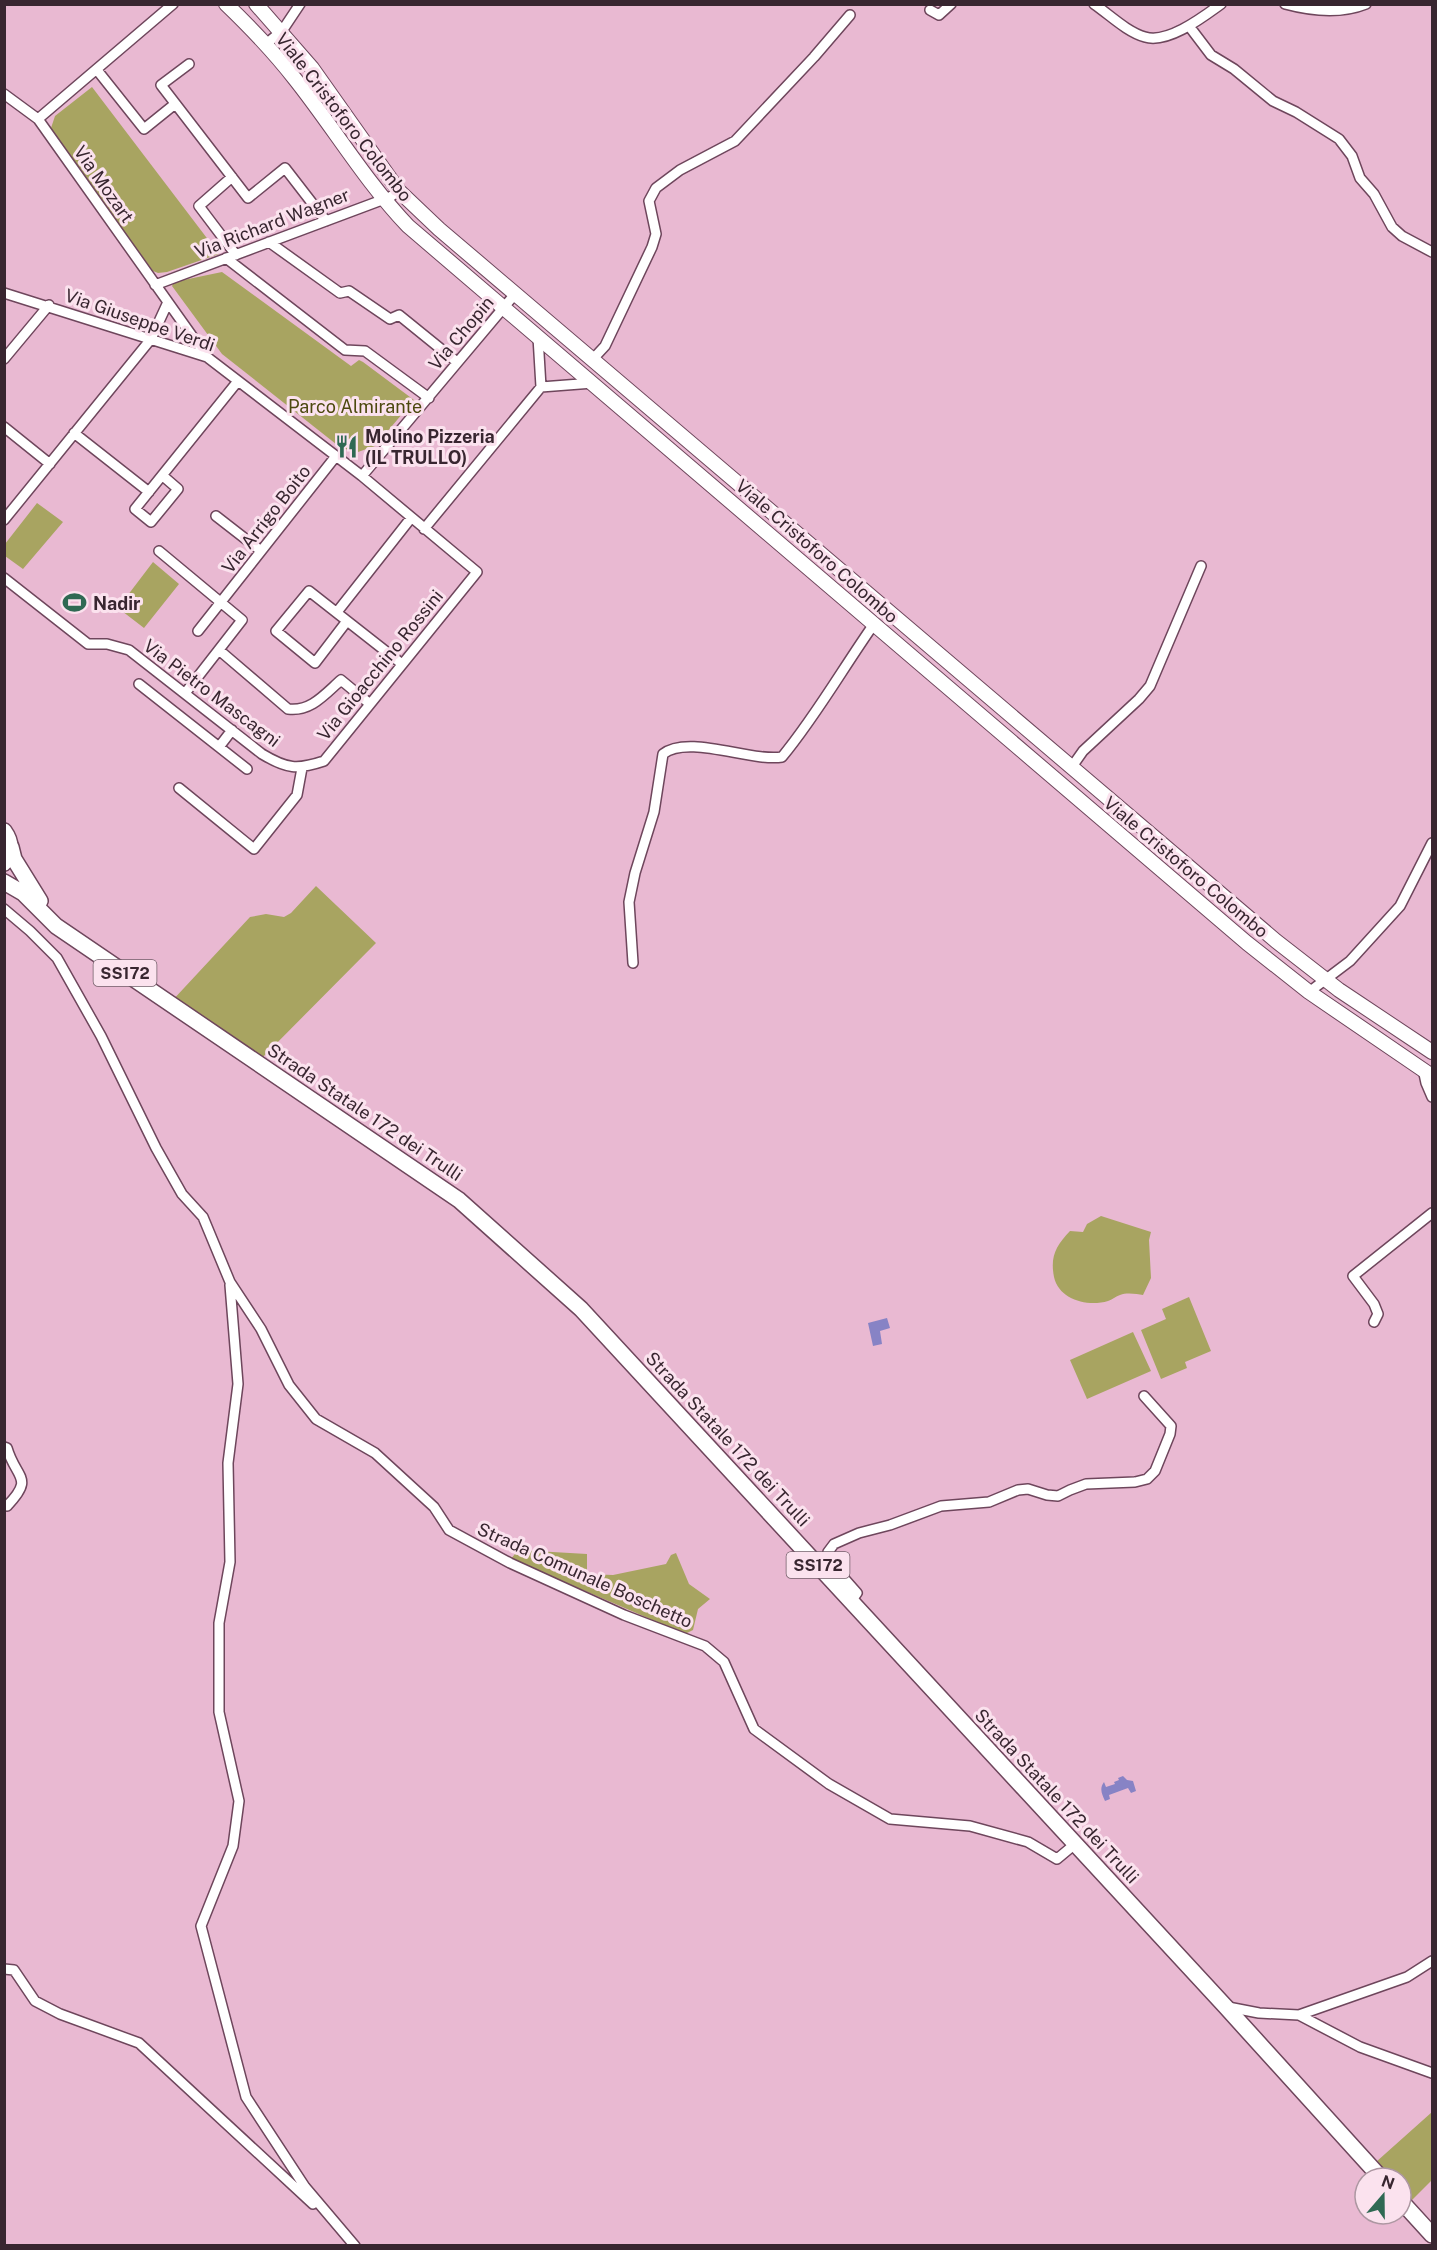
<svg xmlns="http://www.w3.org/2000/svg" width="1437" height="2250" font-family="'Public Sans',sans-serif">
  <rect width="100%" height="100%" fill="#e9b9d2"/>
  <!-- green -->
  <path fill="#a8a461" d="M92,87L219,254L167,272L158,273L153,271L50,131L55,116Z
    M222,272L351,366L359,360L363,362L414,400L375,446L358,452L341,448L222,354L172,286L174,282Z
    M37,503L63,522L23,569L5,556V544Z
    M153,562L179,584L144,628L118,608Z
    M316,886L376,943L259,1061L171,1002L250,917L266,914L284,917L291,913Z
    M1101,1216L1151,1232L1149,1240L1151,1278L1143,1295C1137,1294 1127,1292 1120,1295C1116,1296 1112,1300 1108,1301C1088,1307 1059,1300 1054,1277C1050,1256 1056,1246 1070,1231L1083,1232L1087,1224Z
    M1189,1297L1211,1351L1185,1362L1187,1368L1161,1379L1141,1330L1166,1319L1162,1309Z
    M1133,1332L1151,1371L1087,1399L1070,1360Z
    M518,1550L587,1554V1574L613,1575L666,1564L671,1555L676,1553L689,1584L710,1599L698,1609L693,1630L685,1634L511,1559Z
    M1432,2112V2180L1412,2200L1401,2189V2178H1391L1376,2162Z"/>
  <!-- water -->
  <path fill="#8783c5" d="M887,1318L890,1328L880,1331L882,1344L873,1346L868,1323Z
    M1123,1776L1127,1780L1133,1781L1136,1791L1131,1793L1128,1788L1109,1795L1110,1799L1105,1801C1102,1794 1099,1789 1104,1782L1106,1787L1115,1784L1114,1782L1119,1780L1118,1778Z"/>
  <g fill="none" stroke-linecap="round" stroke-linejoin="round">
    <defs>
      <path id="street" d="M1094,4C1110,15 1127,32 1145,37C1168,44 1203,17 1221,4
        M1285,4C1311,11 1341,14 1366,4
        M930,10L939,15L951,4
        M1189,26L1211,55L1234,69L1273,101L1296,112L1339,139L1352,156L1360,178L1374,194L1392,227L1402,236L1432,252
        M266,44L282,31L300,4
        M189,64L161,85L248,198L285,168L326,221
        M97,70L144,129L175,104
        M4,94L38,119L207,357
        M38,119L173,4
        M232,177L199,206L236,255
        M269,242L340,293L349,291L390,319L399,315L457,362
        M226,258L345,350L365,351L429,398
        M155,285L390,197L399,191
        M4,293L207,357L362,476L477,572L324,761C297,770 287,769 262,754L129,650L107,644H88L4,578
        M538,337L541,387L593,383
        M4,359L49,305
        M592,360L605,346L652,247L656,234L649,201L656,188L680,170L735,141L814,57L850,15
        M4,427L50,464
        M74,433L149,492
        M163,476L178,489L151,522L135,509L238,381
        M362,476L515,294
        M216,516L261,551
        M4,520L151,339L168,302
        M424,529L541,387
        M159,551L242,620L186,692
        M337,612L411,518
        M347,621L315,663L276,631L309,591C340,615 371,640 402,664
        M198,631L336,456
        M219,650L288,709C311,712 325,694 341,680L370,704
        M139,684L247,769
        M219,747L232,730
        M1071,768L1083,751L1139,699L1150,686L1201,566
        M179,788L254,849L297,795L302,768
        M4,909L30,931L57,958L101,1036L156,1148L182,1194L203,1217L230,1282L261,1329L289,1385L316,1419L375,1453L434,1507L449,1530L510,1563L624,1615L705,1646L724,1662L754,1729L829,1784L890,1819L970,1826L1028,1842L1057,1859L1075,1844
        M633,963L629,902L635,873L654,812L663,754C688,734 751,762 782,757C816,716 843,668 874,624
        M1309,992L1350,961L1400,906L1432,843
        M1423,1069L1426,1083L1432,1097
        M230,1285L238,1384L228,1463L230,1562L219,1623V1712L239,1801L233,1846L201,1926L246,2097L305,2187L355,2246
        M1374,1322L1378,1314L1374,1304L1353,1276L1432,1213
        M4,1447L7,1448C16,1479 35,1477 7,1506
        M851,1601L857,1593L827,1559L828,1552L834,1544L859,1533L890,1525L941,1506L989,1502L1018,1490L1028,1489L1047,1495L1058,1496L1070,1490L1086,1484L1135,1482L1147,1479L1155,1471L1170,1434L1171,1426L1144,1396
        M4,1969L14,1970L35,2001L60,2014L139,2043L313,2204
        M1228,2007L1259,2013L1299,2015L1360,2047L1432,2073
        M1299,2015L1407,1977L1432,1961"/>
      <path id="secondary" d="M226,4C251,28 274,52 295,79C334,128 365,181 408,226L1247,943L1309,992L1432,1076
        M256,4L312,68L399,191L439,229L1276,941L1339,990L1432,1052"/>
      <path id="primary" d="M4,831C12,842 12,852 4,863
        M11,847L14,859L40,901
        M4,882L23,893L56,926L459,1200L581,1309L1225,2006L1381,2178
        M1401,2201L1432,2235"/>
    </defs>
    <!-- street casing -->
    <use href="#street" stroke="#6e465c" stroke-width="12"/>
    <!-- secondary casing -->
    <use href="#secondary" stroke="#6e465c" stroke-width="16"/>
    <!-- primary casing -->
    <use href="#primary" stroke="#6e465c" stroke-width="18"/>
    <!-- street -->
    <use href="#street" stroke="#fff" stroke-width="9"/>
    <!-- secondary -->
    <use href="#secondary" stroke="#fff" stroke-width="14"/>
    <!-- primary -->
    <use href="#primary" stroke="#fff" stroke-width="15"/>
  </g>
  <!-- icons -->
  <defs>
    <symbol id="restaurant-bare" viewBox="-9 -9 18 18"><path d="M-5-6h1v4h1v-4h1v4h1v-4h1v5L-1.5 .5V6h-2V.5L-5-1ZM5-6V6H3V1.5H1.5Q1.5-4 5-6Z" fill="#2f6953" stroke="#fbe2ee" stroke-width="2.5" paint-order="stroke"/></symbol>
    <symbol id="stadium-bare" viewBox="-9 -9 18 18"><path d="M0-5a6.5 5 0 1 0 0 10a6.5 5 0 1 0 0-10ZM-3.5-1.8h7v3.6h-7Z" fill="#2f6953" stroke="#fbe2ee" stroke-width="2.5" paint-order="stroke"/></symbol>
  </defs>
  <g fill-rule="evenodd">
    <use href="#restaurant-bare" x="330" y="430" width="33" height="33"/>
    <use href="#stadium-bare" x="58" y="586" width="33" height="33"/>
  </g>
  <g text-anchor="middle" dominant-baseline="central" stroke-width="6" stroke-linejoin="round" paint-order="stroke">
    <!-- shield labels -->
    <g fill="#fbe2ee" stroke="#725e69" stroke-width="1.5">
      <rect x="93.5" y="960" width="63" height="26" rx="4.5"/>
      <rect x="786.5" y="1552" width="63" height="26" rx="4.5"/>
    </g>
    <g font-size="16" font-weight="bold" fill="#382630">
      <text x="125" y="973">SS172</text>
      <text x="818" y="1565">SS172</text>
    </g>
    <!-- street labels -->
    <g font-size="18" fill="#382630" stroke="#fbe2ee">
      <text transform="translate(344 117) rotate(52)">Viale Cristoforo Colombo</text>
      <text transform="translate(104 184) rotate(55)">Via Mozart</text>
      <text transform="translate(272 223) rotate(-21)">Via Richard Wagner</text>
      <text transform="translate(140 320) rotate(19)">Via Giuseppe Verdi</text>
      <text transform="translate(461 333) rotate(-50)">Via Chopin</text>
      <text transform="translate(266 519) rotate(-52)">Via Arrigo Boito</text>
      <text transform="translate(817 551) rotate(41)">Viale Cristoforo Colombo</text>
      <text transform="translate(380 665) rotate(-51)">Via Gioacchino Rossini</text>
      <text transform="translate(212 693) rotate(37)">Via Pietro Mascagni</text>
      <text transform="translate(1186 867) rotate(40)">Viale Cristoforo Colombo</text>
      <text transform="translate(365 1112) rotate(34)">Strada Statale 172 dei Trulli</text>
      <text transform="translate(728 1439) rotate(47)">Strada Statale 172 dei Trulli</text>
      <text transform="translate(585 1575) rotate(24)">Strada Comunale Boschetto</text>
      <text transform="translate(1057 1796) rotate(47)">Strada Statale 172 dei Trulli</text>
    </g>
    <!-- park labels -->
    <g font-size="18" fill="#4c490e" stroke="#fbe2ee">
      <text x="355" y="406">Parco Almirante</text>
    </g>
    <!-- poi labels -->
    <g font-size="18" font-weight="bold" fill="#382630" stroke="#fbe2ee" text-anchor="start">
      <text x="365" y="436">Molino Pizzeria<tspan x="365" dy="21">(IL TRULLO)</tspan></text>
      <text x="93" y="603">Nadir</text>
    </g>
  </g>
  <!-- border -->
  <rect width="1437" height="2250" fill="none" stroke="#382630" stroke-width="12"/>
  <!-- north arrow -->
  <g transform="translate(1383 2196) rotate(20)"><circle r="28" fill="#fbe2ee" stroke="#ad97a2" stroke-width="1.5"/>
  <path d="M0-4.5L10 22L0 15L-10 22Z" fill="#2f6953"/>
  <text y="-9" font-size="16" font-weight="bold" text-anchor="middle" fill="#382630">N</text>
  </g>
</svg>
